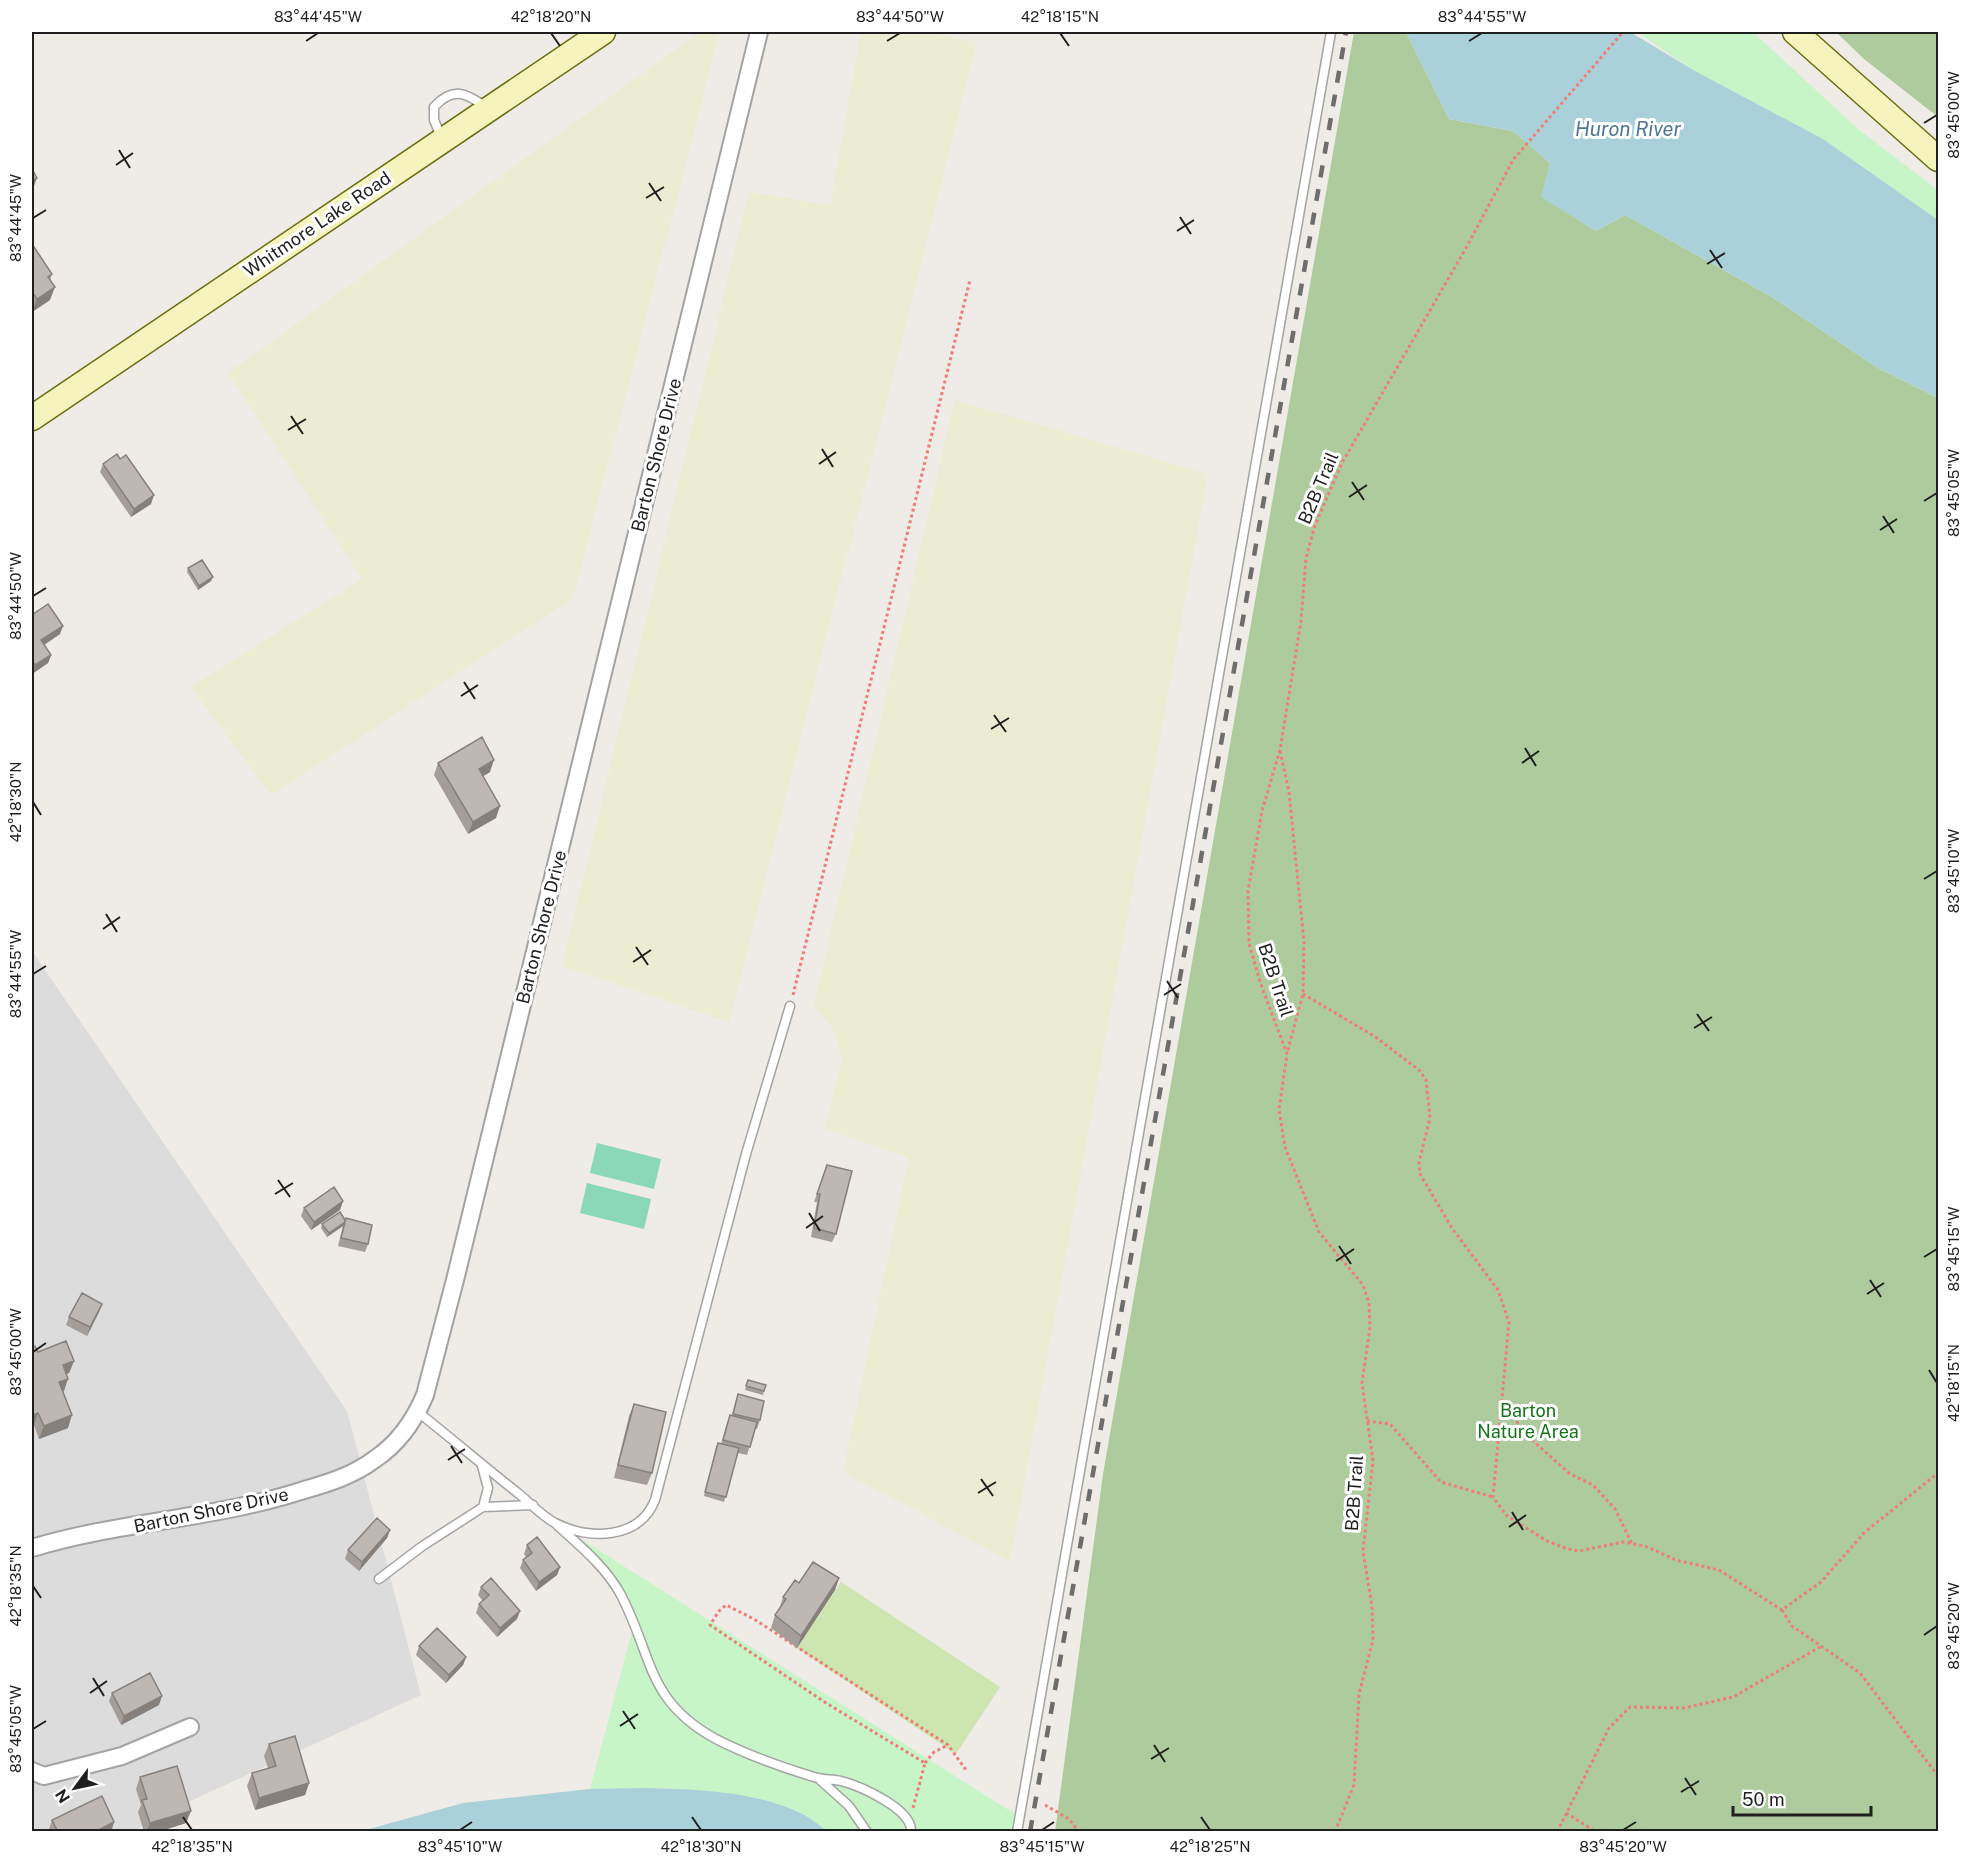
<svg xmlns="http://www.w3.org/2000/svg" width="1970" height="1863" font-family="'Public Sans',sans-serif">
  <rect width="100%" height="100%" fill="#efebe6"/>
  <!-- residential -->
  <path fill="#dddcdc" d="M32,951L347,1411L421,1695L160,1815L134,1831H32Z"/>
  <!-- farmland -->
  <path fill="#ececd3" d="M700,32H720L573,598L271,795L191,687L362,579L228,373Z
    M861,32H927L977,42L729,1022L562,966L749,192L830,205Z
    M955,400L1208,474L1010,1561L843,1472L909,1158L824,1128L842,1061L834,1031L814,1004Z"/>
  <!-- grass -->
  <path fill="#cde5b0" d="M841,1582L1000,1687L956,1754L797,1648Z"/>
  <!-- forest -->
  <path fill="#aecb9e" d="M1354,32H1406L1449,119L1513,131L1550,163L1542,197L1596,231L1625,215L1772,297L1878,368L1938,398V1831L1055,1832L1103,1474Z
    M1836,32H1938V117L1864,59Z"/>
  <!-- park -->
  <path fill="#c7f5c8" d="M1637,32H1753L1859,130L1938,190V220L1823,139L1695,71Z
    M554,1522L1015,1814L1012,1831H826L797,1811L743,1797L667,1788L590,1789L634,1624L611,1579Z"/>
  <!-- pitch -->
  <path fill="#8ad8b5" d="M597,1143L661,1159L654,1189L590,1173Z
    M587,1183L651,1199L644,1229L580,1213Z"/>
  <!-- water -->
  <path fill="#aad1d9" d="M1406,32H1630L1695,71L1823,139L1938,220V398L1878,368L1772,297L1625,215L1596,231L1541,197L1550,163L1513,131L1449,119Z
    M642,1788C695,1789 786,1791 826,1831H362L463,1803L590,1789Z"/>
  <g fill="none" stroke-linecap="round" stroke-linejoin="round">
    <defs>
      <path id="lane" d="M442,139L434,120V107C453,86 466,93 486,107
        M418,1412C452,1439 485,1467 519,1494C530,1503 542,1516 555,1523C589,1540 639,1540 655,1500L746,1154L790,1006
        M483,1507L533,1505
        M557,1525C580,1546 606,1567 621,1595C653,1656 646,1701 716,1739C747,1755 781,1767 814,1777C823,1780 832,1779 841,1781C860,1786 913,1809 911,1832
        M379,1579L421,1547L483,1507L488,1488L482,1466
        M818,1778L849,1806L867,1832
        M1017,1832L1331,32"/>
      <path id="street" d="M32,1548C121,1521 216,1519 304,1490C329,1483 354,1475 375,1459C399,1443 414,1421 425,1395L455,1280L759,32
        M32,1771L44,1776L122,1756L190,1727"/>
      <path id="secondary" d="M1795,32L1938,159
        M32,418L603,32"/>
    </defs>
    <!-- lane casing -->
    <use href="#lane" stroke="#a3a3a3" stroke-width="11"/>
    <!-- street casing -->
    <use href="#street" stroke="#a3a3a3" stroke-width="20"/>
    <!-- secondary casing -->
    <use href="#secondary" stroke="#696e0e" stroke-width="27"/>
    <!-- path -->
    <path stroke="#ef7d77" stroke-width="3" stroke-dasharray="3 3" stroke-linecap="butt" d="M1280,751L1289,792L1304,942L1303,994L1287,1053
      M1303,994L1374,1036L1419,1070L1426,1080L1430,1118L1419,1162L1420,1174L1452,1228L1498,1290L1509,1322L1493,1497L1506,1515L1547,1541L1568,1549L1579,1551L1623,1542L1645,1546L1676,1560L1719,1570L1782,1610L1821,1582L1865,1532L1938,1473
      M793,995L970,280
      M1501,1403L1532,1440L1570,1474L1593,1485L1615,1509L1632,1544
      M1367,1421L1390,1424L1441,1482L1493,1497
      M1782,1610L1792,1626L1860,1673L1938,1776
      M925,1763L934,1752L948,1745
      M1045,1805L1069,1819L1079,1832
      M913,1808L925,1763L826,1703L710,1625L719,1611L726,1605L754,1619L948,1745L966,1770
      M1566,1813L1596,1832
      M1335,1832L1354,1785L1359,1694L1373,1640L1372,1606L1363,1551L1373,1461L1362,1383L1370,1327L1369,1303L1363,1285L1319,1232L1285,1147L1279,1110L1287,1054L1260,982L1249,943L1248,891L1262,811L1280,750L1301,621L1306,558L1315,525L1342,463L1466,248L1513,160L1623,32
      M1557,1832L1609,1728L1630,1707L1684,1708L1733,1697L1820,1647"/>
    <!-- lane -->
    <use href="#lane" stroke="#fff" stroke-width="8"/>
    <!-- street -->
    <use href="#street" stroke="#fff" stroke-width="16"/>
    <!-- secondary -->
    <use href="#secondary" stroke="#f5f4be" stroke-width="24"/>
    <!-- rail -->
    <path stroke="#6d6d6d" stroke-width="4.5" stroke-dasharray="12 12" stroke-linecap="butt" d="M1030,1832L1346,32"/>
  </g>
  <!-- wall -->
  <path fill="#a49d9a" d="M32,244L52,274L50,281V300L32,312Z
    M103,464L151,504L131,517L100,472Z
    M188,568L211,581L198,590L187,572Z
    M32,615L60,634L44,645L51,655L48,663L32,674Z
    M438,763L490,772L483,776L496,818L468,834L434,775Z
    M827,1165L836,1234L832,1242L811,1237L817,1202H814Z
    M343,1201L340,1210L311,1230L301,1216L304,1208Z
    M345,1220L368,1244L365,1252L338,1246L343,1226L327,1237L321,1228L322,1224Z
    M102,1304L99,1312L87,1336L66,1325L69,1317Z
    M32,1348L38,1352L74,1361L69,1373L66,1374L64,1391L63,1392L68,1428L39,1439L34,1425L32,1426Z
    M748,1380L764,1391L763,1395L745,1390Z
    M738,1394L760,1420L757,1429L755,1428L747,1455L738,1453L724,1502L704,1496L716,1447L718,1443L721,1444L727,1423L730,1415H732Z
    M634,1404L652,1473L647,1485L614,1478L629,1416Z
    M390,1530L387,1538L359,1571L345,1559L348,1550Z
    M527,1545L560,1567L557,1575L536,1591L520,1568L523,1560L526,1557L524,1554Z
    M839,1578L835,1590L797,1648L771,1628L775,1615L779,1610L783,1597Z
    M481,1587L517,1619L497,1637L476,1613L479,1604L483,1601L478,1595Z
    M419,1646L466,1657L463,1665L446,1683L416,1655Z
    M112,1693L159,1705L121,1725L109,1701Z
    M269,1744L309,1783L305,1795L255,1810L247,1786L252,1773L268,1768L264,1756Z
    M140,1777L186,1823L158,1832H144L138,1812L141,1805L136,1789Z
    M52,1820L114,1822L111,1832H48Z"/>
  <!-- shaded-wall -->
  <path fill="#86807d" d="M37,178L34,186L32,187V181Z
    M55,287L50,300L32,312L37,299Z
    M154,495L151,504L131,517L134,509Z
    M213,577L211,581L198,590L199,586Z
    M63,626L60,634L38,649L41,640Z
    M51,655L48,663L32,674L35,665Z
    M494,760L490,772L475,781L479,769Z
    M500,806L496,818L468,834L473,822Z
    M343,1201L340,1210L311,1230L314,1222Z
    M344,1222L343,1226L327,1237L329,1233Z
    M102,1304L99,1312L87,1336L90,1327Z
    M74,1361L69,1373L58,1377L63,1365Z
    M68,1379L64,1391L55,1395L59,1382Z
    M38,1413L34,1425L32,1426V1421L34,1415Z
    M72,1415L68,1428L39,1439L44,1426Z
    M390,1530L387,1538L359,1571L362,1562Z
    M560,1567L557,1575L536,1591L539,1582Z
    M839,1578L835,1590L797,1648L801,1636Z
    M520,1611L517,1619L497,1637L500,1628Z
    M466,1657L463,1665L446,1683L449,1675Z
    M162,1696L159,1705L121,1725L124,1716Z
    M309,1783L305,1795L255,1810L259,1798Z
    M191,1811L186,1823L158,1832H146L150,1823Z
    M114,1822L111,1832H95Z"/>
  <!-- building -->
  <path fill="#bfb7b3" stroke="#86807d" stroke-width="1.5" d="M32,169L37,178L32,181Z
    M32,244L52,274L48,277L55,287L37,299L32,292Z
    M117,454L120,459L126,455L154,495L134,509L103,464Z
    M202,560L213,577L199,586L188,568Z
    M48,604L63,626L41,640L51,655L35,665L32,660V615Z
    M482,737L494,760L479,769L500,806L473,822L438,763Z
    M827,1165L852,1171L836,1234L814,1228L820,1194H817Z
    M334,1187L343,1201L314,1222L304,1208Z
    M340,1212L345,1220V1222L329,1233L322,1224Z
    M346,1218L372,1225L368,1244L341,1238Z
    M82,1293L102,1304L90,1327L69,1317Z
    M66,1341L74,1361L63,1365L68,1379L59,1382L72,1415L44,1426L38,1413L34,1415L32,1409V1348L35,1346L38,1352Z
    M748,1380L766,1385L764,1391L746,1386Z
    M738,1394L764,1401L760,1420L733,1414Z
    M634,1404L666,1412L652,1473L618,1465Z
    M730,1415L757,1422L750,1447L723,1440Z
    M718,1443L739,1448L726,1497L705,1492Z
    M377,1518L390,1530L362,1562L348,1550Z
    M537,1537L560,1567L539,1582L523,1560L532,1553L527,1545Z
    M813,1562L839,1578L801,1636L775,1615L786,1599L783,1597L795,1580L799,1583Z
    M491,1578L520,1611L500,1628L479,1604L489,1595L481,1587Z
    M437,1628L466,1657L449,1675L419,1646Z
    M150,1673L162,1696L124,1716L112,1693Z
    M295,1736L309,1783L259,1798L252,1773L276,1766L269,1744Z
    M177,1766L191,1811L150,1823L142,1800L147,1799L140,1777Z
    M102,1796L114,1822L95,1832H58L52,1820Z"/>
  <!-- ticks -->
  <path fill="none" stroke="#1f1f1f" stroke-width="2" d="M551,33L560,46M1060,33L1069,46M306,41L318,33M887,41L900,33M1469,41L1482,33M1924,123L1937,115M119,150L130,168M116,165L133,153M649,183L661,201M646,198L664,187M1180,217L1191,234M33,218L46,210M1177,231L1194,220M1710,250L1722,268M1707,264L1725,253M291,416L303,434M288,430L306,419M822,449L833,467M819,464L836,452M1352,482L1364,500M1349,497L1367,485M1924,501L1937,493M1883,516L1894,533M1880,530L1897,519M33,596L46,588M464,682L475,699M461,696L478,685M994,715L1006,732M991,729L1009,718M1525,748L1536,766M1522,763L1539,751M33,802L41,815M1924,879L1937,871M106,914L117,932M103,929L120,917M636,947L648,965M633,962L651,950M33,974L46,966M1167,981L1178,998M1164,995L1181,984M1697,1014L1709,1031M1694,1028L1712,1017M278,1180L290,1197M275,1194L293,1183M809,1213L820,1231M806,1228L823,1216M1339,1246L1351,1264M1924,1257L1937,1249M1336,1261L1354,1249M1870,1280L1881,1297M1867,1294L1884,1283M33,1352L46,1343M1929,1370L1937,1383M451,1446L462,1463M448,1460L465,1449M981,1479L993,1496M978,1493L996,1482M1512,1512L1523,1530M1509,1527L1526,1515M33,1586L41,1598M1924,1635L1937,1626M93,1678L104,1696M90,1693L107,1681M623,1711L635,1729M620,1726L638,1714M33,1729L46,1721M1154,1745L1165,1762M1151,1759L1169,1748M1685,1778L1696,1795M1681,1792L1699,1781M183,1817L192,1830M692,1817L701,1830M1201,1817L1210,1830M460,1830L472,1822M1042,1830L1054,1822M1623,1830L1636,1822"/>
  <g text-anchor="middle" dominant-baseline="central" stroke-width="6" stroke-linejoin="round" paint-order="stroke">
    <!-- street labels -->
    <g font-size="18" fill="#1f1f1f" stroke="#fff">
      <text transform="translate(317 224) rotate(-34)">Whitmore Lake Road</text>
      <text transform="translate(656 455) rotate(-76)">Barton Shore Drive</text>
      <text transform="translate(1318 488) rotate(-67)">B2B Trail</text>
      <text transform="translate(541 927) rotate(-76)">Barton Shore Drive</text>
      <text transform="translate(1276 980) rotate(72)">B2B Trail</text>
      <text transform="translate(1354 1493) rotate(-86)">B2B Trail</text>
      <text transform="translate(211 1510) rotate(-12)">Barton Shore Drive</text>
    </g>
    <!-- park labels -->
    <g font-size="18" fill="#147517" stroke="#fff">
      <text x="1528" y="1410">Barton<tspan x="1528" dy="21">Nature Area</tspan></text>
    </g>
    <!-- water labels -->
    <g font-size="20" font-style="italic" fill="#4c7798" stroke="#fff">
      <text x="1628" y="129">Huron River</text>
    </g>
  </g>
  <!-- border -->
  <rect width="1970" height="1863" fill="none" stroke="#ffffff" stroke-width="66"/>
  <!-- north arrow -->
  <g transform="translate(75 1788) rotate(237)" stroke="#ffffff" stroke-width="4.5" paint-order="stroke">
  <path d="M0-4.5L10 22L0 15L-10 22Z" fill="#1f1f1f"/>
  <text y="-9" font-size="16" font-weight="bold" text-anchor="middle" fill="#1f1f1f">N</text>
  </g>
  <!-- scale -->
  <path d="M1733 1806v9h138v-9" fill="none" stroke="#1f1f1f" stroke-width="3"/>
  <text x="1742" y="1806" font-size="18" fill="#1f1f1f" stroke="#ffffff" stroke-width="4.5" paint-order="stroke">50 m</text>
  <rect x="33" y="33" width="1904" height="1797" fill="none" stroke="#1f1f1f" stroke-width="2"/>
  <g font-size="15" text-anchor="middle" fill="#1f1f1f">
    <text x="318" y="22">83°44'45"W</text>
    <text x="551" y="22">42°18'20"N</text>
    <text x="900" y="22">83°44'50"W</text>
    <text x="1060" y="22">42°18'15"N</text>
    <text x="1482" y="22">83°44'55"W</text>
    <text transform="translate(1954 115) rotate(-90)" y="5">83°45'00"W</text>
    <text transform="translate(16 218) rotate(-90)" y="5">83°44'45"W</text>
    <text transform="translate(1954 493) rotate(-90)" y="5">83°45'05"W</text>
    <text transform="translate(16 596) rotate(-90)" y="5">83°44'50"W</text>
    <text transform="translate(16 802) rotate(-90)" y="5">42°18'30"N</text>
    <text transform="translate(1954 871) rotate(-90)" y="5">83°45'10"W</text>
    <text transform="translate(16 974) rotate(-90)" y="5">83°44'55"W</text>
    <text transform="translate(1954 1249) rotate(-90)" y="5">83°45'15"W</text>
    <text transform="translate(16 1352) rotate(-90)" y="5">83°45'00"W</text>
    <text transform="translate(1954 1383) rotate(-90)" y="5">42°18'15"N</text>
    <text transform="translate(16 1586) rotate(-90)" y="5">42°18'35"N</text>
    <text transform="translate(1954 1626) rotate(-90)" y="5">83°45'20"W</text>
    <text transform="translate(16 1729) rotate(-90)" y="5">83°45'05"W</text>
    <text x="192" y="1852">42°18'35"N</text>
    <text x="460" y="1852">83°45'10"W</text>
    <text x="701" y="1852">42°18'30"N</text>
    <text x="1042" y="1852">83°45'15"W</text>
    <text x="1210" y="1852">42°18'25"N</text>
    <text x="1623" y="1852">83°45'20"W</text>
  </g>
</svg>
